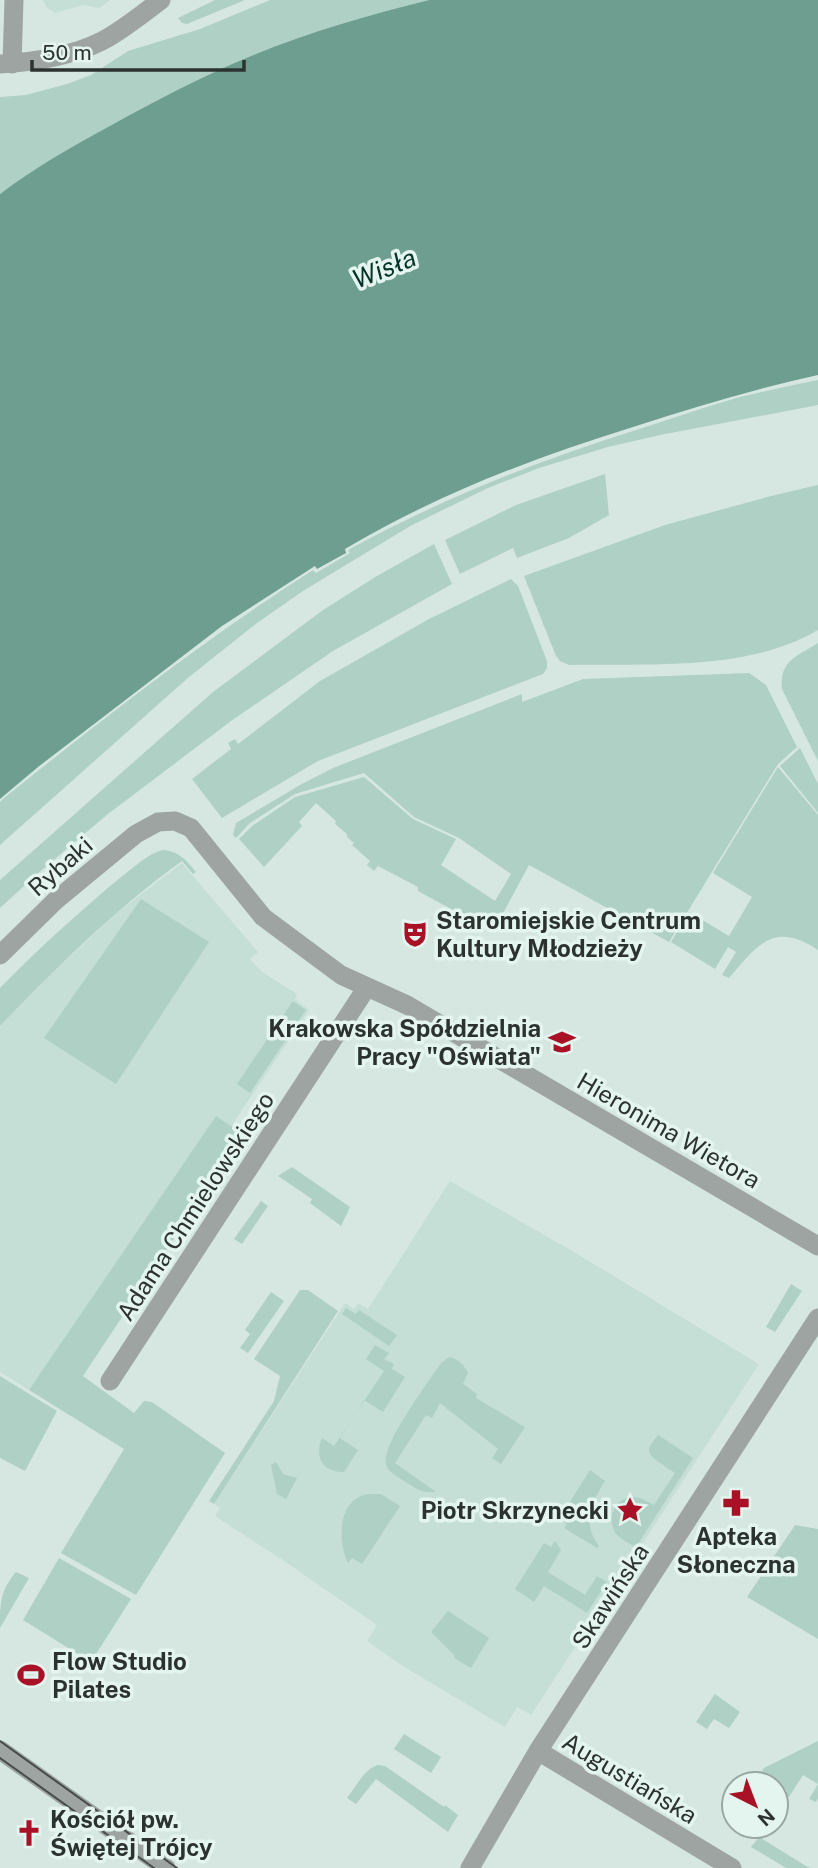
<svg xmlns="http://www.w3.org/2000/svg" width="818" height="1868" font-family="'Public Sans',sans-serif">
  <rect width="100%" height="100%" fill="#d6e7e1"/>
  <!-- built -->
  <path fill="#c5dfd6" d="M43,0H110L99,8L83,5L55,13L47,8Z
    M182,863L258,952L250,959L262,972L297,994L295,999L309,1010L232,1125L242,1133L60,1409L0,1372V1026L46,979L114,915Z
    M450,1181L574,1252L759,1364L531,1715L517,1707L505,1727L401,1665L367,1641L377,1625L284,1561L215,1516L220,1508L214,1504L345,1303L354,1309L358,1303L368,1309Z"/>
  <!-- green -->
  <path fill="#afd0c5" d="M215,0H245L187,24L182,23L178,18Z
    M270,0H429C368,15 309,32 251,56C202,76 155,101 108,127C71,147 34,168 0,194V97L26,95L67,84L91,75L128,51L200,29Z
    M818,380V405L660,435L608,447L539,468L488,488L412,525L303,591L257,623L189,677L0,845V802L4,798C104,718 205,639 313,570L316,573L350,553L348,550C439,500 534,462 633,431C668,420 704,407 740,397C766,391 792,385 818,380Z
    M605,474L609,515L569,538L517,558L513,548L460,574L445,540L516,505Z
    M818,485V630C747,672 649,663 569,665L560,661L556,656L524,576L665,525L771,496Z
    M434,544L452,584L333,651L231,721L108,814L36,875L0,908V880L213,692L323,610L377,576Z
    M511,579L518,586L547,661V668L543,674L318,761L222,818L192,779L231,749L228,743L235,739L238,744L320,681L429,619Z
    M818,643V761L782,689C779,661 797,656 818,643Z
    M749,673L766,685L797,747L778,764L669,942L529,865L493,932L418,891V887L378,866L374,871L367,865L370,861L352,845L354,843L347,837V834L335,824L336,821L316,803L299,822L302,826L264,867L239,839L252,826L295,797L364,777L413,819L456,839L441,865L495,901L511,874L459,838L414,817L364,773L295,794L250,823L236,838L233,835L236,823L300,785L333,768L522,694V702L583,679Z
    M800,748L818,784V813L780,766Z
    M778,767L818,815V950C773,920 757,946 729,978L722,975L736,952L728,947L715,969L671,942L689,912L729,936L752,897L713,873Z
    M163,850C179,851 186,860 196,872L193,874L182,861C115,909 57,967 0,1026V988C40,947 82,909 126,873C137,865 149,853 163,850Z
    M141,899L209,942L116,1084L44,1038Z
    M293,1001L306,1010L250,1093L237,1084Z
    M216,1116L243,1134L83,1376L134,1413L144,1401L152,1402L225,1453L136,1595L61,1553L124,1449L29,1390Z
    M292,1167L350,1207L341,1226L310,1203L312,1199L278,1176Z
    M261,1201L268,1206L242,1244L234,1239Z
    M791,1284L802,1291L775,1332L766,1327Z
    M300,1290H308L338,1311L214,1504L209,1501L274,1401L280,1376L254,1359Z
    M271,1292L284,1301L248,1353L240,1348L250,1334L245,1330Z
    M346,1308L356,1314L359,1310L397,1335L389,1346L342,1314Z
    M375,1345L389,1353L384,1359L394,1364L392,1369L405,1377L383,1412L364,1400L340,1438L358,1450L344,1472C323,1472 314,1458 322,1438L334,1446L384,1371L366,1359Z
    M449,1357C459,1359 464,1365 468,1373L463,1384L477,1394L476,1398L525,1427L501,1464L492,1458L498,1449L440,1403L432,1418L426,1415L395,1463L436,1492C422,1494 413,1487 401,1479C395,1475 388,1472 386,1464C381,1445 429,1381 441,1363Z
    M0,1376L57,1411L25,1471L0,1458Z
    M658,1435L693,1458L636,1547C630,1544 622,1540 617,1535C605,1520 615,1497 633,1497C641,1497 648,1502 654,1505L675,1473C669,1468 648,1458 649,1450C649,1446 655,1439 658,1435Z
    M276,1462L283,1474L297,1478L286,1499L277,1494L271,1465Z
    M590,1470L605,1481C592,1503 581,1522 599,1546L597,1548L564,1528L567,1524L559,1519Z
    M381,1494L400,1506L362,1564L352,1558L348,1563C339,1545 337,1508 359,1497C365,1493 374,1494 381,1494Z
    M795,1525L818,1529V1639L747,1597Z
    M555,1541L561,1550L548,1572L585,1595L597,1576L607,1582L587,1613L544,1586L534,1602L515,1589L544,1543L551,1547Z
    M59,1558L131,1599L91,1662L23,1620Z
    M16,1572L29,1578L0,1628C0,1605 0,1590 16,1572Z
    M448,1611L489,1638L471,1668L454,1658L455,1656L431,1632Z
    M715,1694L740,1712L729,1728L714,1719L707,1729L696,1722Z
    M404,1734L441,1757L431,1773L394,1749Z
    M818,1741V1799L816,1802L809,1799L818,1784L803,1775L789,1797L785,1795L787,1791L784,1790L781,1793L776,1790V1784H768L769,1781L760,1775L764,1768Z
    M378,1765L385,1766L444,1807L445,1805L458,1815L448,1832L376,1779L356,1804L347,1798C356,1787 364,1769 378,1765Z
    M759,1837L806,1866L810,1868H786L751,1847Z"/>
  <!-- water -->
  <path fill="#6e9e8f" d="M429,0H818V375C755,389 695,407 633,427C531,459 438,494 345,549L346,553L317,569L315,566L222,626L38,767L0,799V194C34,168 71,147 108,127C155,101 202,76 251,56C309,32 368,15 429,0Z"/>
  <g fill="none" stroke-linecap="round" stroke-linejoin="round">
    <!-- minor -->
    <path stroke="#9da4a1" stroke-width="19" d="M0,64C34,62 72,56 102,41C123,30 142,14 161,0
      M12,64L14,0
      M0,955L55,901L136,834L158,822L175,821L191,828L263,917L341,975L407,1005L818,1246
      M110,1381L367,987
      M538,1751L732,1868
      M470,1868L538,1751L818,1318"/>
    <!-- tertiary -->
    <path stroke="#9da4a1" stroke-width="19" d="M0,1750L166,1868"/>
    <!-- tram -->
    <path stroke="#454c4a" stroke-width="2" d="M0,1741L177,1868
      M0,1758L154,1868"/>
  </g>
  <!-- icons -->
  <defs>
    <symbol id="theatre-bare" viewBox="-9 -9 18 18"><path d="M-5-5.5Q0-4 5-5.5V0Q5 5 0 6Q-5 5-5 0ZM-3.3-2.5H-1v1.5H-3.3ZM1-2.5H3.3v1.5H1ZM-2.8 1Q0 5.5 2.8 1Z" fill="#a91226" stroke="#e3f5ee" stroke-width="2.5" paint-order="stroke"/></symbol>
    <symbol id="school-bare" viewBox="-9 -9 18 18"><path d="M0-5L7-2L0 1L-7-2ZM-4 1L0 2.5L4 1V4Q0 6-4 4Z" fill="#a91226" stroke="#e3f5ee" stroke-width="2.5" paint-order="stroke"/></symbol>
    <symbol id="pharmacy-bare" viewBox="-9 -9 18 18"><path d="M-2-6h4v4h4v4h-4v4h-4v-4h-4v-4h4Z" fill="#a91226" stroke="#e3f5ee" stroke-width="2.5" paint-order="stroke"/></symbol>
    <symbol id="sight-bare" viewBox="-9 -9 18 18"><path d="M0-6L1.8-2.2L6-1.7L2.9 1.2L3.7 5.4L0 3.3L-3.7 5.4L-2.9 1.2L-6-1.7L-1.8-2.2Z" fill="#a91226" stroke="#e3f5ee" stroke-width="2.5" paint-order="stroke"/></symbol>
    <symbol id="stadium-bare" viewBox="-9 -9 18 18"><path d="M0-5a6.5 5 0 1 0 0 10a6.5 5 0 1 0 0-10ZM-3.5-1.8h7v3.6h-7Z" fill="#a91226" stroke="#e3f5ee" stroke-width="2.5" paint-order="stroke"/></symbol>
    <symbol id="church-bare" viewBox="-9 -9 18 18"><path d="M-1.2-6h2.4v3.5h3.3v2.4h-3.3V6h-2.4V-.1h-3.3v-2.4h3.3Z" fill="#a91226" stroke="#e3f5ee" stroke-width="2.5" paint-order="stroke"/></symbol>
  </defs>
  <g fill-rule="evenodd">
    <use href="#theatre-bare" x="396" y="915" width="38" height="38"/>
    <use href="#school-bare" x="543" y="1023" width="38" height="38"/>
    <use href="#pharmacy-bare" x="717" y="1484" width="38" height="38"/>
    <use href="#sight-bare" x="611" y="1491" width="38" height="38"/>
    <use href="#stadium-bare" x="12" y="1656" width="38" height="38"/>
    <use href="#church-bare" x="10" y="1814" width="38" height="38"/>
  </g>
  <g text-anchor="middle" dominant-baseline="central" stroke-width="7" stroke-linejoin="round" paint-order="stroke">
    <!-- street labels -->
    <g font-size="24" fill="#2c3230" stroke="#e3f5ee">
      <text transform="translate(60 866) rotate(-41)">Rybaki</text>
      <text transform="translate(669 1130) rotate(30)">Hieronima Wietora</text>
      <text transform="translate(195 1206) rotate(-57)">Adama Chmielowskiego</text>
      <text transform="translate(610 1596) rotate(-57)">Skawińska</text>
      <text transform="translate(630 1778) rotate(31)">Augustiańska</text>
    </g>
    <!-- poi labels -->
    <g font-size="24" font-weight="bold" fill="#2c3230" stroke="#e3f5ee" text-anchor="start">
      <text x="436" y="920">Staromiejskie Centrum<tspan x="436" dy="28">Kultury Młodzieży</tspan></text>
      <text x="541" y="1028" text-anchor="end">Krakowska Spółdzielnia<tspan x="541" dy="28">Pracy "Oświata"</tspan></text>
      <text x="609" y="1510" text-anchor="end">Piotr Skrzynecki</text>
      <text x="736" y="1536" text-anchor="middle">Apteka<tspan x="736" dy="28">Słoneczna</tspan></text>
      <text x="52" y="1661">Flow Studio<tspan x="52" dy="28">Pilates</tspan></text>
      <text x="50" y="1819">Kościół pw.<tspan x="50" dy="28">Świętej Trójcy</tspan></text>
    </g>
    <!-- water labels -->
    <g font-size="26" font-style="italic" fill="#053328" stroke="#e3f5ee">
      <text transform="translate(384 268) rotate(-22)">Wisła</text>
    </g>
  </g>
  <!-- north arrow -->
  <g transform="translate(755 1805) rotate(138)"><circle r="33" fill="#e3f5ee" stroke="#9aa7a2" stroke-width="2"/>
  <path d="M0-5L12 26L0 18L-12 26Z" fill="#a91226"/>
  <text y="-10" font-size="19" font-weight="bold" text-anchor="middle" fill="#2c3230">N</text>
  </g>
  <!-- scale -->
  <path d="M32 60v10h212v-10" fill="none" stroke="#2c3230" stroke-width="3.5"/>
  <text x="42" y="60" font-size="21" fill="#2c3230" stroke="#e3f5ee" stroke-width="5" paint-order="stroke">50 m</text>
</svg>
